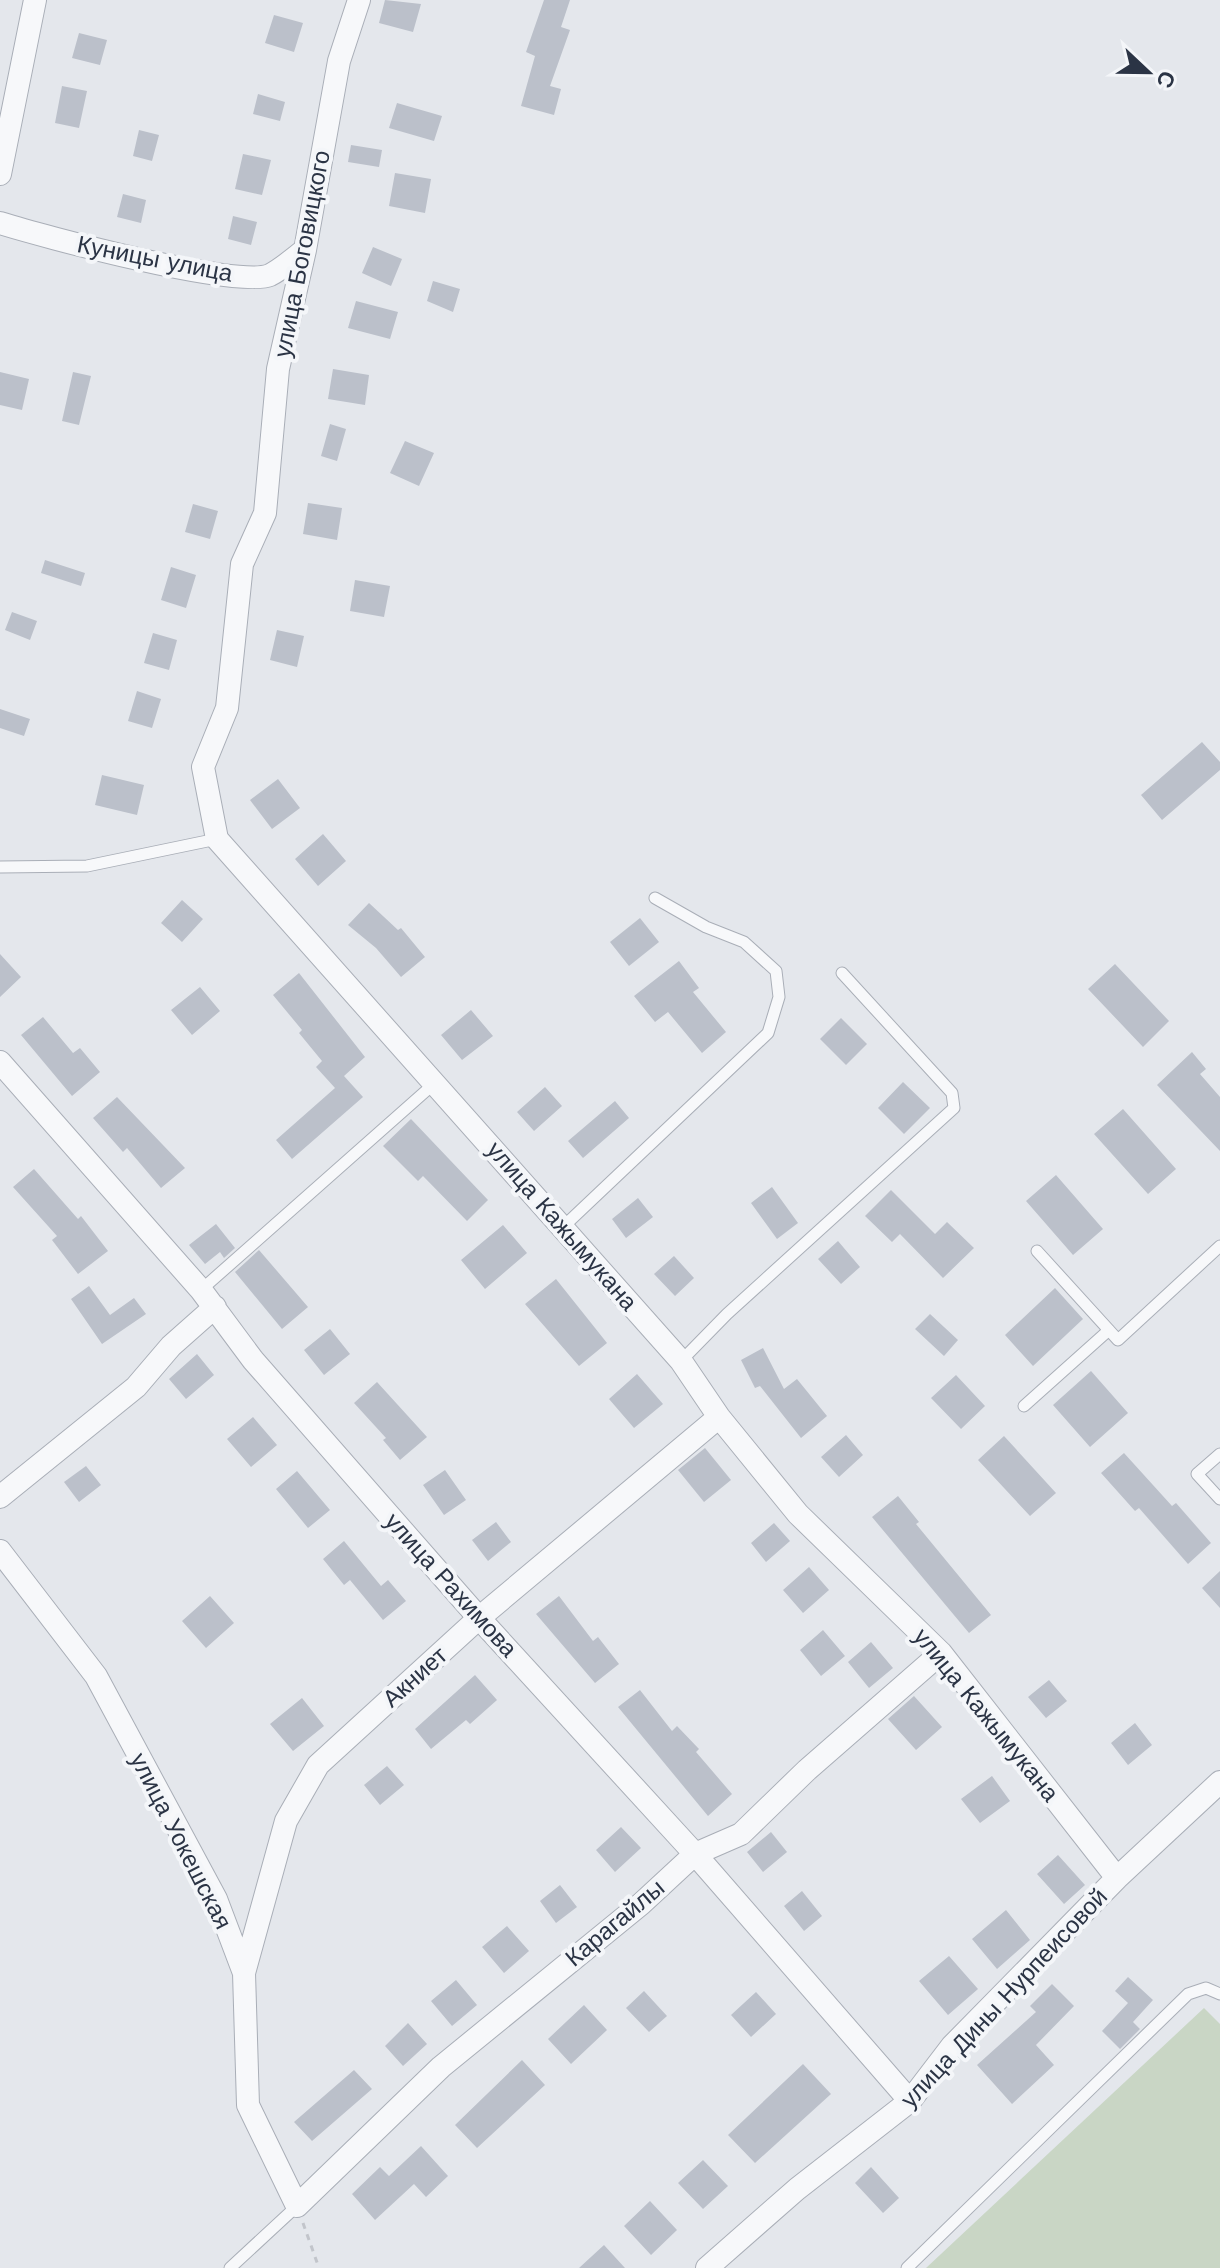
<svg xmlns="http://www.w3.org/2000/svg" width="1220" height="2268" font-family="'Work Sans',sans-serif">
  <rect width="100%" height="100%" fill="#e4e7ec"/>
  <!-- green -->
  <path fill="#c9d6c5" d="M1204,2008L1220,2024V2268H926Z"/>
  <!-- building -->
  <path fill="#bbc0ca" d="M385,0L421,4L413,32L379,23Z
    M544,0H570L561,27L570,30L550,86L561,89L554,115L521,106L535,56L526,52Z
    M274,15L303,23L294,52L265,43Z
    M79,33L107,40L100,65L72,58Z
    M62,86L87,91L79,128L55,123Z
    M258,94L285,102L280,121L253,114Z
    M397,103L442,116L434,141L389,128Z
    M139,130L159,135L152,161L133,156Z
    M351,145L382,150L379,167L348,162Z
    M243,154L271,160L262,195L235,189Z
    M395,173L431,179L425,213L389,206Z
    M123,194L146,200L141,223L117,217Z
    M233,216L257,222L251,245L228,239Z
    M373,247L402,259L391,286L362,273Z
    M433,281L460,289L453,312L427,301Z
    M356,301L398,312L390,339L348,328Z
    M333,369L369,375L365,405L328,399Z
    M0,372L29,379L22,410L0,405Z
    M73,372L91,376L79,425L62,421Z
    M330,424L346,429L337,461L321,456Z
    M405,441L434,453L419,486L390,473Z
    M308,503L342,508L337,540L303,534Z
    M193,504L218,511L210,539L185,532Z
    M45,560L85,573L81,586L41,573Z
    M171,567L196,575L186,608L161,600Z
    M355,580L390,586L384,617L350,611Z
    M12,612L37,621L30,640L5,630Z
    M277,630L304,636L297,667L270,660Z
    M153,633L177,640L169,670L144,663Z
    M137,691L161,699L152,728L128,721Z
    M0,709L30,719L24,736L0,728Z
    M1202,742L1220,762V770L1162,820L1141,795Z
    M102,775L144,785L137,815L95,805Z
    M278,779L300,808L272,829L250,800Z
    M323,834L346,861L318,886L295,859Z
    M182,900L203,919L182,942L161,923Z
    M369,903L398,930L401,928L425,957L401,977L376,948L348,925Z
    M640,918L659,942L629,966L610,942Z
    M0,954L21,977L0,997Z
    M679,961L699,988L693,992L726,1032L702,1053L668,1012L655,1022L634,996Z
    M1115,964L1169,1021L1143,1047L1088,989Z
    M299,973L365,1057L344,1076L363,1097L292,1159L276,1140L335,1088L316,1067L322,1061L299,1033L302,1030L273,995Z
    M200,987L220,1011L192,1035L171,1010Z
    M471,1010L493,1036L462,1060L441,1035Z
    M43,1017L73,1053L80,1048L100,1072L72,1096L21,1035Z
    M841,1018L867,1044L846,1065L820,1039Z
    M1192,1052L1206,1069L1200,1074L1220,1097V1151L1157,1085Z
    M903,1082L930,1108L904,1134L878,1108Z
    M545,1087L562,1106L534,1131L517,1112Z
    M117,1097L185,1168L161,1188L127,1148L123,1152L93,1118Z
    M615,1101L629,1118L583,1158L568,1141Z
    M1123,1109L1176,1169L1148,1194L1094,1134Z
    M411,1119L488,1200L467,1221L423,1176L418,1181L383,1146Z
    M34,1169L78,1219L81,1216L108,1251L78,1274L52,1240L57,1236L13,1187Z
    M1056,1175L1103,1229L1073,1255L1026,1201Z
    M772,1187L798,1223L777,1239L751,1203Z
    M891,1190L935,1234L947,1222L974,1248L943,1278L900,1234L892,1242L865,1216Z
    M638,1198L653,1217L626,1238L612,1219Z
    M216,1224L235,1248L224,1258L220,1252L205,1264L189,1245Z
    M503,1225L527,1253L485,1289L461,1260Z
    M838,1241L860,1267L841,1284L818,1259Z
    M259,1250L308,1307L282,1329L235,1272Z
    M674,1256L694,1278L675,1296L654,1274Z
    M556,1279L607,1343L579,1366L525,1304Z
    M89,1286L110,1315L134,1298L146,1314L102,1344L71,1299Z
    M1055,1288L1083,1319L1033,1366L1005,1335Z
    M930,1314L958,1340L944,1356L915,1329Z
    M330,1329L350,1354L324,1375L304,1350Z
    M763,1348L784,1389L797,1379L827,1416L801,1438L760,1386L755,1388L741,1360Z
    M197,1354L214,1375L186,1399L169,1379Z
    M1091,1371L1128,1413L1090,1447L1053,1405Z
    M637,1374L663,1404L634,1428L609,1399Z
    M956,1375L985,1406L961,1429L931,1398Z
    M377,1382L427,1437L400,1460L383,1440L386,1438L354,1403Z
    M253,1417L277,1445L251,1467L227,1439Z
    M846,1435L863,1455L839,1477L821,1457Z
    M1004,1436L1056,1493L1030,1516L978,1460Z
    M705,1448L731,1480L704,1502L678,1470Z
    M1124,1453L1172,1506L1176,1503L1211,1543L1188,1564L1139,1508L1135,1511L1101,1473Z
    M86,1466L101,1485L79,1502L64,1482Z
    M445,1470L466,1500L444,1515L423,1485Z
    M297,1471L330,1510L308,1528L276,1489Z
    M898,1496L919,1522L916,1524L991,1615L969,1633L872,1517Z
    M496,1522L511,1542L488,1561L472,1540Z
    M774,1523L790,1541L766,1562L751,1543Z
    M344,1541L381,1586L388,1580L406,1601L383,1620L350,1580L344,1585L323,1559Z
    M809,1567L829,1590L803,1613L783,1590Z
    M1220,1571V1608L1202,1588Z
    M210,1596L234,1623L206,1648L182,1621Z
    M559,1596L593,1641L598,1637L619,1664L595,1683L536,1614Z
    M823,1630L845,1656L821,1676L800,1650Z
    M871,1642L893,1668L869,1688L848,1662Z
    M475,1675L497,1700L470,1724L466,1720L431,1749L415,1729Z
    M1049,1680L1067,1701L1046,1718L1028,1697Z
    M640,1690L672,1731L677,1726L699,1749L696,1752L732,1794L708,1816L618,1707Z
    M914,1696L942,1727L916,1750L888,1719Z
    M302,1698L324,1726L293,1751L270,1724Z
    M1135,1723L1152,1745L1128,1765L1111,1743Z
    M387,1766L404,1785L380,1805L364,1785Z
    M992,1776L1010,1801L980,1823L961,1799Z
    M621,1827L641,1848L615,1872L596,1850Z
    M771,1832L787,1852L763,1872L747,1852Z
    M1058,1855L1085,1885L1064,1904L1037,1874Z
    M560,1885L577,1907L556,1923L540,1901Z
    M802,1891L822,1916L804,1931L784,1906Z
    M1006,1910L1030,1940L997,1969L972,1939Z
    M507,1926L529,1951L504,1973L482,1947Z
    M949,1956L978,1989L948,2015L919,1981Z
    M1128,1977L1153,2000L1133,2022L1140,2029L1120,2049L1102,2031L1128,2003L1115,1991Z
    M456,1980L477,2005L452,2026L431,2001Z
    M1052,1984L1074,2006L1036,2045L1054,2065L1012,2104L977,2065L1036,2012L1030,2006Z
    M644,1991L667,2016L649,2032L626,2008Z
    M756,1992L776,2014L751,2037L731,2015Z
    M584,2005L607,2030L571,2064L548,2039Z
    M408,2023L427,2044L403,2066L385,2046Z
    M522,2060L545,2085L477,2148L455,2125Z
    M803,2064L831,2094L755,2163L728,2135Z
    M354,2070L372,2089L312,2141L294,2122Z
    M421,2146L448,2176L426,2197L414,2184L375,2220L352,2194L380,2167L389,2176Z
    M703,2160L728,2186L703,2209L678,2183Z
    M871,2167L899,2198L883,2213L855,2183Z
    M650,2201L677,2230L651,2255L624,2226Z
    M604,2245L625,2268H579Z"/>
  <g fill="none" stroke-linecap="round" stroke-linejoin="round">
    <defs>
      <path id="lane" d="M0,867L87,866L217,839
        M563,1227L768,1033L779,997L776,971L744,942L706,927L655,898
        M1037,1251L1118,1340L1220,1246
        M201,1290L436,1082
        M681,1361L727,1314L954,1108L952,1093L842,973
        M1024,1406L1109,1330
        M1220,1454L1197,1474L1220,1499
        M230,2268L297,2206
        M907,2268L1188,1994L1206,1988L1220,1994"/>
      <path id="street" d="M359,0L339,61L305,250L278,369L265,513L242,564L227,708L203,767L217,839L681,1361L719,1417L798,1514L941,1653L1117,1878
        M0,174L35,0
        M0,223C42,236 237,289 270,275C282,269 294,258 305,250
        M0,1062L201,1290L253,1360L479,1618L695,1854L910,2101
        M0,1497L136,1387L171,1346L215,1307
        M0,1551L96,1676L216,1899L244,1973L248,2105L297,2206L441,2067L641,1904L695,1854L741,1834L807,1770L941,1653
        M244,1973L286,1821L318,1765L479,1618L719,1417
        M707,2268L797,2189L910,2101L952,2046L1117,1878L1220,1782"/>
    </defs>
    <!-- lane casing -->
    <use href="#lane" stroke="#a9aeb7" stroke-width="13"/>
    <!-- street casing -->
    <use href="#street" stroke="#a9aeb7" stroke-width="24"/>
    <!-- path -->
    <path stroke="#c2c5cb" stroke-width="3" stroke-dasharray="6 6" stroke-linecap="butt" d="M303,2223L319,2268"/>
    <!-- lane -->
    <use href="#lane" stroke="#f7f8fa" stroke-width="11"/>
    <!-- street -->
    <use href="#street" stroke="#f7f8fa" stroke-width="22"/>
  </g>
  <g text-anchor="middle" dominant-baseline="central" stroke-width="8" stroke-linejoin="round" paint-order="stroke">
    <!-- street labels -->
    <g font-size="24" fill="#2b3445" stroke="#f4f6f9">
      <text transform="translate(302 254) rotate(-79)">улица Боговицкого</text>
      <text transform="translate(155 259) rotate(11)">Куницы улица</text>
      <text transform="translate(562 1226) rotate(49)">улица Кажымукана</text>
      <text transform="translate(451 1585) rotate(48)">улица Рахимова</text>
      <text transform="translate(415 1677) rotate(-42)">Акниет</text>
      <text transform="translate(986 1715) rotate(51)">улица Кажымукана</text>
      <text transform="translate(181 1841) rotate(63)">улица Уокешская</text>
      <text transform="translate(615 1923) rotate(-40)">Карагайлы</text>
      <text transform="translate(1004 1998) rotate(-47)">улица Дины Нурпеисовой</text>
    </g>
  </g>
  <!-- north arrow -->
  <g transform="translate(1148 72) rotate(112)" stroke="#f4f6f9" stroke-width="6" paint-order="stroke">
  <path d="M0-6L14 30L0 20L-14 30Z" fill="#2b3445"/>
  <text y="-12" font-size="22" font-weight="bold" text-anchor="middle" fill="#2b3445">С</text>
  </g>
</svg>
